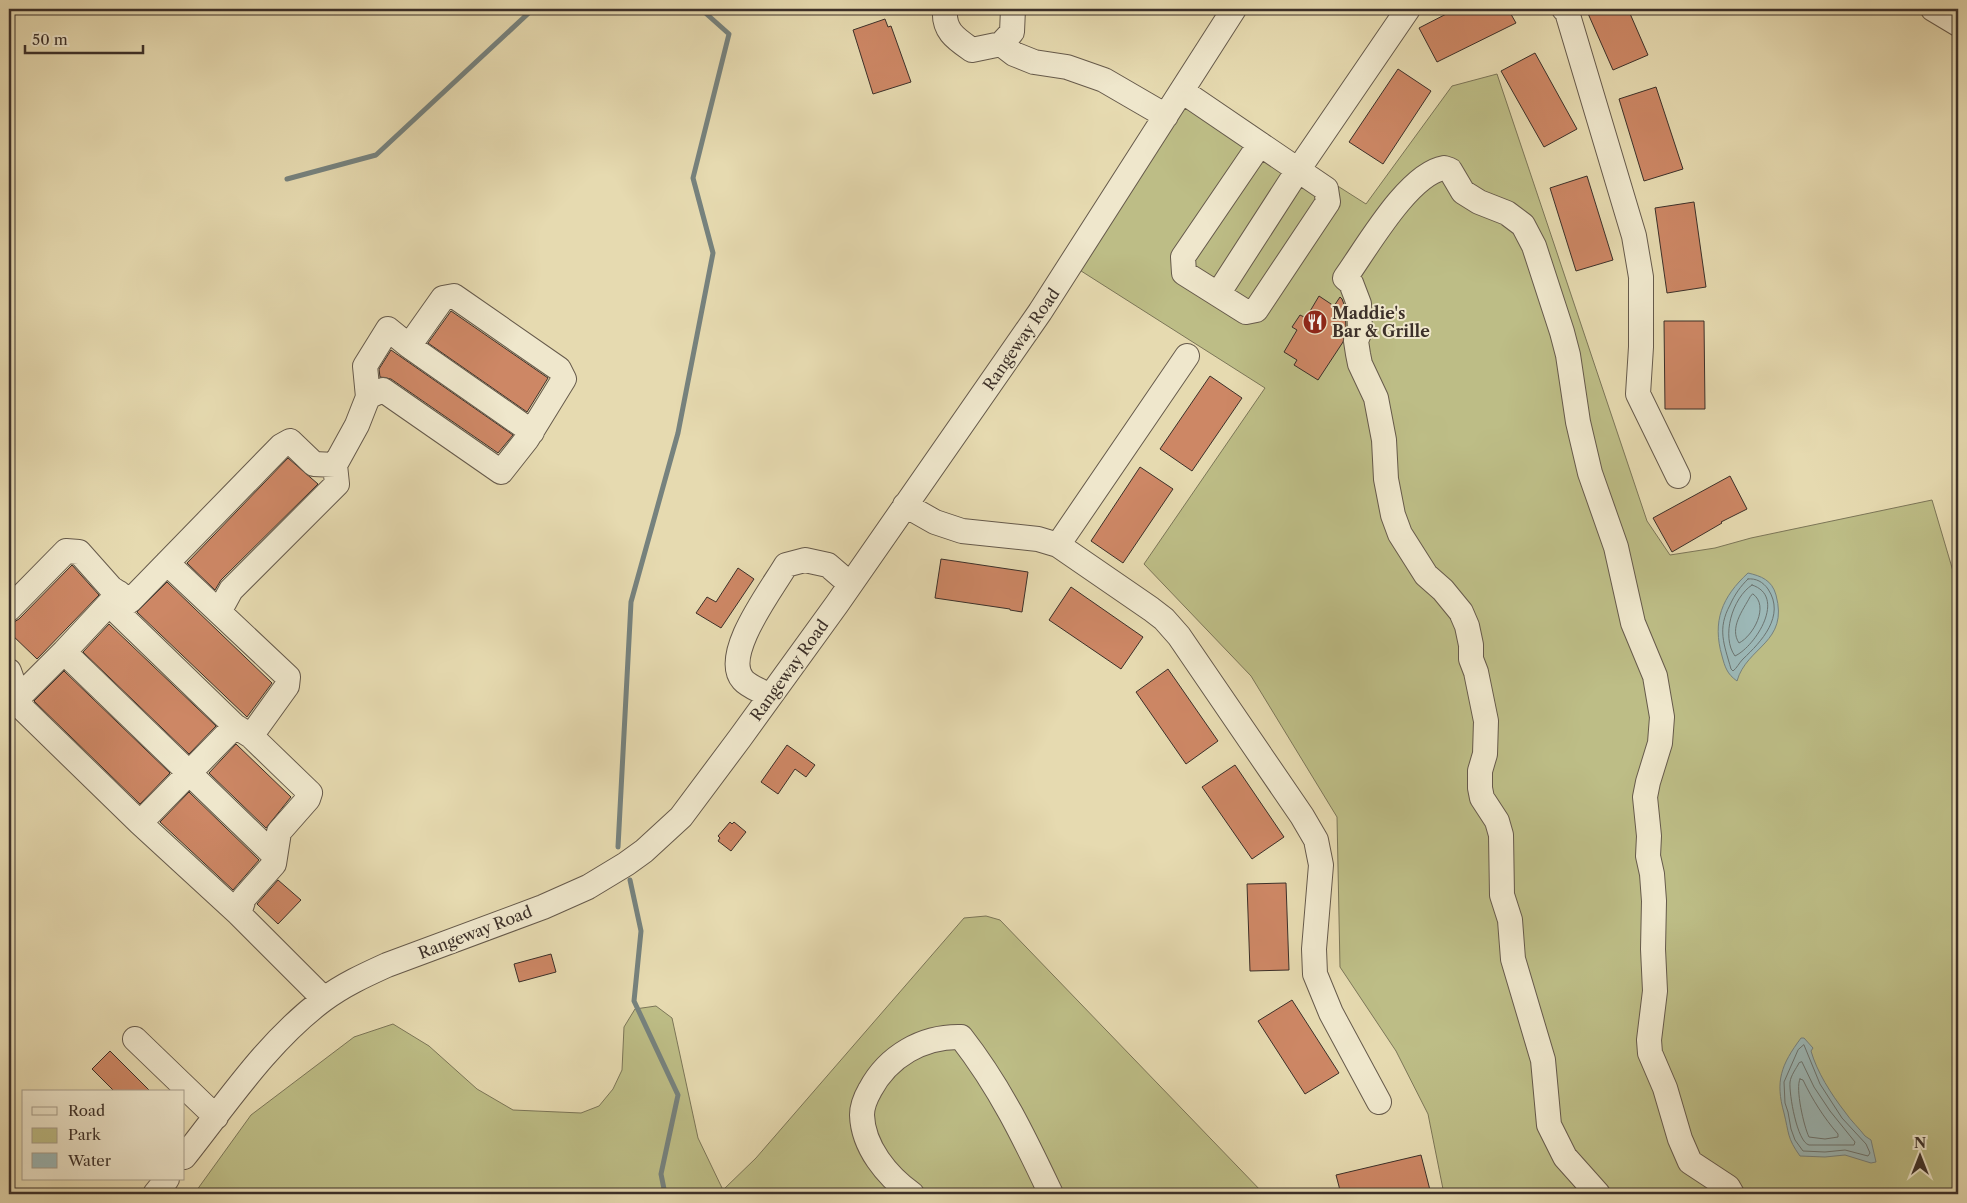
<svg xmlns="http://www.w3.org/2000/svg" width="1967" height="1203" font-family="'Libre Caslon Text',serif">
  <rect width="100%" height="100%" fill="#e6dab0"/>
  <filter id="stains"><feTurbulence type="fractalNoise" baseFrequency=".004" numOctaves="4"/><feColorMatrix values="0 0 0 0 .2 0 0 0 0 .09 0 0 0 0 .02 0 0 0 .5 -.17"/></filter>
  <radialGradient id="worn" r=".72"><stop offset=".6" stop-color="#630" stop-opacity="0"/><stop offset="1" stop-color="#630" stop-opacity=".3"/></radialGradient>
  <!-- green -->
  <path fill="#bdbd86" stroke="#7c7658" d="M1497,74L1647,521L1670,555L1715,548L1751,538L1932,500L1958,588V1194H1435L1443,1189L1428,1114L1396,1051L1340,967L1337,817L1251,676L1144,564L1265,388L1078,269L1188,91L1366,204L1452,86Z
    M986,916L1000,920L1264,1194H194L251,1115L354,1037L393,1024L429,1046L477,1089L513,1110L581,1113L599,1106L613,1089L622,1070L624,1027L635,1009L656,1006L672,1018L698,1138L723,1190L756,1158L964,918Z"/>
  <!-- water -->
  <path fill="#9cb8b7" stroke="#76827e" d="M1748,573C1761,576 1772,580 1776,595C1789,643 1747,646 1737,681C1727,674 1725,667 1722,656C1712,621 1722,597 1748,573Z
    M1801,1038H1804L1813,1048L1811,1051C1817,1072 1831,1094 1845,1112C1851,1121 1859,1128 1865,1136L1871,1140L1876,1162L1871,1163L1845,1155L1825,1157L1800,1156C1787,1138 1789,1133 1784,1113C1775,1081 1781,1065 1801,1038Z"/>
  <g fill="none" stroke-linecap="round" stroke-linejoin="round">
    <!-- shore -->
    <path stroke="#6c7470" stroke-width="1" d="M1748,579C1756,578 1763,582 1768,589C1786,616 1761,642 1743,659C1739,663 1737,668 1733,671L1731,669C1724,644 1717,629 1730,605C1735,594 1740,587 1748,579Z
      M1752,585C1787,596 1756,646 1735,656C1721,637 1732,598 1752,585Z
      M1753,594C1770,606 1753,636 1739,643C1729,628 1743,610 1750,597Z
      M1804,1045L1820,1084L1842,1118L1866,1144L1870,1153L1868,1156L1845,1150L1825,1152L1803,1151L1795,1140L1791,1129L1788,1112L1785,1103L1784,1082L1798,1050Z
      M1802,1062L1814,1087L1830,1111L1855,1142L1854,1145H1809C1797,1142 1789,1094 1790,1082C1791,1075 1796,1069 1799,1063Z
      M1800,1079L1803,1080C1812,1099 1824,1118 1838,1134V1137L1825,1139L1809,1137C1804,1127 1795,1088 1800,1079Z"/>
    <!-- stream -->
    <path stroke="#76827e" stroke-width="5" d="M287,179L376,155L533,9
      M618,847L631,602L678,433L713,253L693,178L729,34L701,9
      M630,880L641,931L634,1001L678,1095L661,1174L665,1194"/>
  </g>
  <!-- building -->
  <path fill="#cd8765" stroke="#3c3029" d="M1456,9H1508L1516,23L1437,62L1419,28Z
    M1586,9H1628L1648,55L1613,70Z
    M885,19L888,27L891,26L911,82L873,94L853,30Z
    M1535,53L1577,129L1544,147L1501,71Z
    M1398,69L1431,91L1383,164L1349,142Z
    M1656,87L1683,169L1644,181L1619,99Z
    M1587,176L1613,260L1576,271L1550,188Z
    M1694,202L1706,287L1667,293L1655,208Z
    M1319,296L1334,306L1340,297L1342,299L1345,307L1346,329L1343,342L1318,380L1294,365L1297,360L1284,352L1297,330L1292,327L1300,315L1306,318Z
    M451,311L548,378L527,412L428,343Z
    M1664,321H1704L1705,409H1665Z
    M391,350L513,435L498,453L391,379L380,377L379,369Z
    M1210,376L1242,398L1192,471L1160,449Z
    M288,458L318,484L221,580L215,590L187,563Z
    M1140,467L1173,489L1123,563L1091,541Z
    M1730,476L1747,509L1721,522L1722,523L1672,552L1653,518Z
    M941,559L1028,572L1022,612L1010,610V609L935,598Z
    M72,565L99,595L37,659L9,632V625L19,619Z
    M738,568L754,579L721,628L696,613L707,597L716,602Z
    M167,582L272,683L247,717L137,612Z
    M1071,587L1143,637L1121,669L1049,620Z
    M109,624L216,726L189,754L83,652Z
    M1168,669L1218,741L1186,764L1136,692Z
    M64,671L170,773L140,804L34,701Z
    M236,744L291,797L266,828L209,773Z
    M787,745L815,765L806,777L795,769L778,794L761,782Z
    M1235,765L1284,837L1252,859L1202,787Z
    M189,792L259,860L233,890L160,822Z
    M730,822L732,824L734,822L746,832L731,851L718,841L720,838L718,836Z
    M278,880L301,900L278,924L257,904Z
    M1286,883L1289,970L1250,971L1247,884Z
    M551,954L556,972L519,982L514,964Z
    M1292,1000L1339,1073L1305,1094L1258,1021Z
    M110,1051L151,1092H115L92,1069Z
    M1421,1155L1431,1194H1341L1336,1175Z"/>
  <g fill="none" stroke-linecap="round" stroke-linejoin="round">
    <defs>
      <path id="minor" d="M945,9C943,31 956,39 972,50L1001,44L1012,32L1013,9
        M1564,9L1567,12L1634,236L1641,277V347L1638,394L1678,476
        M1933,9L1958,24
        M1001,44L1014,54L1034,62L1067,67L1104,80L1166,116
        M1182,91L1326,189L1328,202L1256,310L1246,312L1184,273L1183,257L1260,144
        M1218,294L1298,170L1408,9
        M409,346L532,432
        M905,505L935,522L962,531L1038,539L1058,545L1151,609L1164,619L1179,636L1302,816L1316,840L1321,865L1314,949L1315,974L1331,1013L1379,1102
        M1058,545L1187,356
        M167,563L219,612
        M109,604L235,726L251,736
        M9,609L66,551L79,552L111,588L130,601L281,446L290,441L314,464L335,465
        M64,652L274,855
        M9,671L22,708L140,823L239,914L324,999
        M770,696C762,691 749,687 743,680C721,655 772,589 786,565L805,560L828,565L850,584
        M18,698L64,652L119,593
        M140,823L235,726
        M239,914L244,898L274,864L279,832L308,799L310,793L251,736L287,686L288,677L219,612L231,590L337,484L335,465L357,425L368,397L365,366L388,329L409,346L443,298L454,296L559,369L564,379L527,439L501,472L383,390L368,397
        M135,1039L216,1117
        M184,1157C227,1103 267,1042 323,1000C343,985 365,975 387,965L543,907L588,887L626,864L644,851L681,817L740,738L837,604L1040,312L1234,9
        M155,1194L167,1179
        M912,1194C887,1176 863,1147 862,1115C862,1107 866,1097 870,1090C888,1056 923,1036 961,1037C1000,1087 1024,1137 1051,1194
        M1598,1194L1565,1157L1549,1125L1543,1060L1513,959L1510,920L1502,895L1501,835L1497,821L1482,798L1480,788V771L1485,754L1486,721L1476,672L1471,659V645L1467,626L1461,612L1443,590L1426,575L1400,534L1393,515L1386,479L1384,440L1376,398L1360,364L1358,354L1356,341L1360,331L1359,304L1351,283L1345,278C1366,249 1408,174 1444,168L1450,170L1463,192L1479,202L1507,213L1523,225L1534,246L1562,332L1568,355L1578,422L1590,473L1616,547L1633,623L1655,676L1662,717L1660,743L1648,782L1645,797L1649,836L1648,856L1652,874L1654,901L1653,949L1655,991L1649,1040L1650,1053L1665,1088L1680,1139L1690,1162L1728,1187L1732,1194"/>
    </defs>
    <!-- minor casing -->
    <use href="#minor" stroke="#665a4b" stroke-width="26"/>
    <!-- minor -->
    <use href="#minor" stroke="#efe7cc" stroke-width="24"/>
  </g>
  <!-- icons -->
  <defs>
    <symbol id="restaurant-disc" viewBox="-11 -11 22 22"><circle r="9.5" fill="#8f2418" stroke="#efe7cc"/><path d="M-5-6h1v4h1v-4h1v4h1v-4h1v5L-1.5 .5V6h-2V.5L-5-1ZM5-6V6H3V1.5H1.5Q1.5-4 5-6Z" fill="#fff"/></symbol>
  </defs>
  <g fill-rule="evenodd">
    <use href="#restaurant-disc" x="1301" y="308" width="28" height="28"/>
  </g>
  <g text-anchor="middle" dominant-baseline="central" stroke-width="4" stroke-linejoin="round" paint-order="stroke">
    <!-- poi labels -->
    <g font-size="16" font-weight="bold" fill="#3c3029" stroke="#efe7cc" text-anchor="start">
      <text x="1332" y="313">Maddie's<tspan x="1332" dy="18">Bar &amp; Grille</tspan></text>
    </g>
    <!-- street labels -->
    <g font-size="16" fill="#3c3029" stroke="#efe7cc">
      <text transform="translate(1021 339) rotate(-55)">Rangeway Road</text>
      <text transform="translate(789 670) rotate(-54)">Rangeway Road</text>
      <text transform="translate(475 932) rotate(-21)">Rangeway Road</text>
    </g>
  </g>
  <!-- margin -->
  <rect width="1967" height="1203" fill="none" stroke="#e6dab0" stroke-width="30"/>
  <rect x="10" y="10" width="1947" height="1183" fill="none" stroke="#3c3029" stroke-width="2.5"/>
  <rect x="15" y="15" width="1937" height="1173" fill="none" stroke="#3c3029"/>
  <!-- legend -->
  <rect x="22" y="1090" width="162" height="90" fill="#efe7cc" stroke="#a79e8b"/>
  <rect x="32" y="1107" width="25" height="8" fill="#efe7cc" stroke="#a79e8b"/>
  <text x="68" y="1116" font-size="15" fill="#3c3029">Road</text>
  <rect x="32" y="1128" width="25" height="15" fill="#bdbd86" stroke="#a79e8b"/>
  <text x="68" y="1140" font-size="15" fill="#3c3029">Park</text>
  <rect x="32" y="1153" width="25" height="15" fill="#9cb8b7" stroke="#a79e8b"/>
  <text x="68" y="1166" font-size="15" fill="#3c3029">Water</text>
  <!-- north arrow -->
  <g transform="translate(1920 1156)" stroke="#efe7cc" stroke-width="4" paint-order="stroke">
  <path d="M0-4L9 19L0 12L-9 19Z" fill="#3c3029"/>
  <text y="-8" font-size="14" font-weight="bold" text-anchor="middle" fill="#3c3029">N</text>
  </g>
  <!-- scale -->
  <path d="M25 45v8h118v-8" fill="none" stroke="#3c3029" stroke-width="2.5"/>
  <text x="32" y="45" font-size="15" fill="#3c3029" stroke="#efe7cc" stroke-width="4" paint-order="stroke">50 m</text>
  <rect width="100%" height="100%" filter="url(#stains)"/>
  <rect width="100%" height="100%" fill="url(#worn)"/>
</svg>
